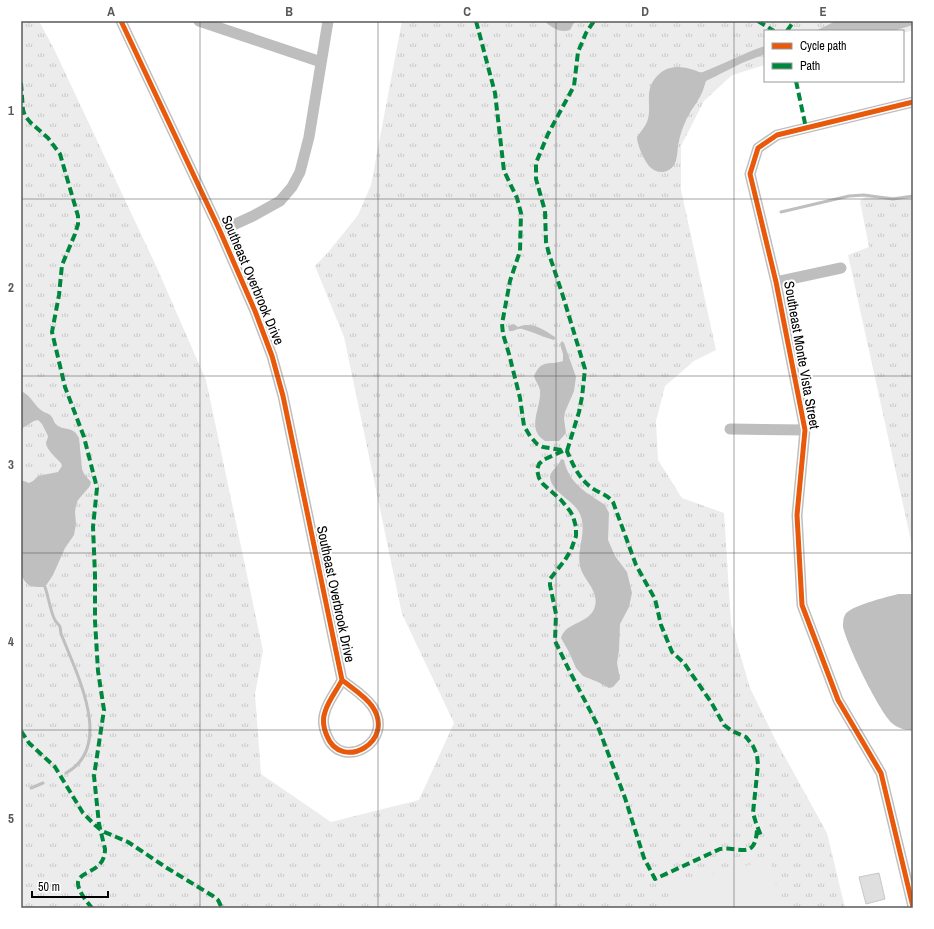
<svg xmlns="http://www.w3.org/2000/svg" width="934" height="929" font-family="'Archivo Narrow',sans-serif">
  <defs>
    <pattern id="grass-tufts" width="24" height="20" patternUnits="userSpaceOnUse"><rect width="24" height="20" fill="#ececec"/><path d="M3 7l-1-3M5 7V3M7 7l1-3M15 17l-1-3M17 17v-4M19 17l1-3" fill="none" stroke="#c9c9c9"/></pattern>
  </defs>
  <rect width="100%" height="100%" fill="#fff"/>
  <!-- grass -->
  <path fill="url(#grass-tufts)" d="M21,21H39L53,47L157,268L206,380L263,651L255,694L261,774L331,822L419,800L454,723L402,614L344,337L315,266L330,250L358,215L371,185L402,21H913V30L903,33V31H765V65L732,75L704,101L681,146V190L716,350L694,361L665,386L656,421L658,460L682,498L724,513L731,623L750,688L775,739L827,833L845,908H21Z
    M867,196L913,197V550L848,255L869,247L860,201Z"/>
  <!-- pitch -->
  <path fill="#ececec" d="M770,860L781,908H673L668,884Z"/>
  <!-- water -->
  <path fill="#bfbfbf" d="M544,21H575L570,30C559,33 553,28 544,21Z
    M836,21H913V25L893,31H815Z
    M765,46V54L742,63L706,81C704,87 702,95 698,100C696,105 698,101 695,105C688,114 681,130 679,141C677,148 678,159 674,165C668,174 657,174 650,167C645,162 637,145 637,137C641,131 646,126 648,119C651,107 646,94 652,83C662,66 676,64 694,70C698,71 699,73 703,72C724,64 744,53 765,46Z
    M514,324L518,327C532,321 544,330 555,337V339L554,340C543,337 533,332 522,329C517,328 514,332 509,331L508,326Z
    M562,341L564,343L576,377L574,391L565,412L564,419L566,433L559,441H545C525,429 542,407 540,390C539,385 535,381 534,376C542,358 549,366 563,361V354L560,344Z
    M21,391C32,396 33,404 41,410C44,413 49,413 51,416C54,419 54,424 58,426C67,431 73,426 79,438L82,469L84,474L91,482L90,486L78,500L76,505L75,512L76,524L74,535L65,548L53,575L45,587C32,587 27,588 21,574V480L29,483L33,481L38,476L58,472L62,466L61,463C57,459 46,449 46,443C46,441 48,439 48,436L42,424L38,420L34,421L21,429Z
    M561,459L564,460C569,484 586,492 605,505L609,513L608,540L615,556L627,572L632,593L629,607L620,624L619,650L617,663L620,679L613,687L609,688L598,682L583,676L576,668L569,652L561,638C566,621 591,624 595,606C599,590 583,580 580,566C576,548 590,527 577,509C570,499 551,491 550,477C550,471 559,466 561,459Z
    M898,594H913V730C906,730 899,729 893,724C879,712 847,645 843,627C843,623 843,618 845,615C849,606 887,597 898,594Z"/>
  <g fill="none" stroke-linecap="round" stroke-linejoin="round">
    <!-- stream -->
    <path stroke="#bfbfbf" stroke-width="3" d="M781,212L849,196L864,195L893,199L913,196
      M45,587C48,595 51,614 55,620C56,623 59,624 60,627C61,630 60,634 62,636C76,673 115,746 66,773
      M31,788L43,783"/>
  </g>
  <!-- building -->
  <path fill="#dfdfdf" stroke="#c7c7c7" d="M879,873L885,899L866,904L859,877Z"/>
  <g fill="none" stroke-linecap="round" stroke-linejoin="round">
    <!-- street -->
    <path stroke="#bebebe" stroke-width="11" d="M121,21L220,231L255,311L272,356L283,396L342,680C352,688 365,696 372,706C397,742 341,772 327,736C324,729 322,720 325,712C328,701 337,690 342,680
      M199,21L321,62
      M913,102L777,135L758,148L750,174L776,282L805,430L797,515L802,605L838,700L881,773L913,907
      M220,231L253,216L280,201L292,187L300,172L309,137L328,21
      M776,282L841,268
      M730,429L805,430"/>
    <!-- quiet -->
    <path stroke="#00873e" stroke-width="4" stroke-dasharray="8 4" stroke-linecap="butt" d="M476,21L495,93L504,171L517,198L521,213L520,251L510,281L502,324L503,334L509,354L520,398L524,426L530,436L537,444L543,447L567,451C573,465 579,479 592,488C599,493 608,495 613,502L636,565L655,599L661,625L672,652L684,663L711,702L724,725L732,731L746,737L753,746L757,755L758,765L753,813L756,823L761,836
      M758,21L774,31
      M787,31L794,21
      M796,81L806,128
      M21,83L23,110L25,116L31,123L48,138L60,154L78,216V224L75,234L62,265L59,295L52,332L65,387L84,437L97,488L93,527L95,575V621L98,671L104,710L94,776L99,824L105,849C105,883 54,863 92,908
      M563,451L543,460L539,464L537,470L539,478L543,484L561,500L570,511L573,516L576,527V536L571,550L565,560L550,579V585L556,614L555,641L570,672L597,724L625,798L644,858L655,879L720,849C739,846 755,861 757,830
      M567,451L579,412L582,397L585,369L562,293L549,254L546,242L545,211L536,179V163L548,134L574,86L578,52L586,33L594,21
      M21,731L29,743L55,767L83,813L95,825L102,831L128,842L167,868L213,896L218,900L222,908"/>
    <defs>
      <path id="cycleway" d="M121,21L220,231L255,311L272,356L283,396L342,680C352,688 365,696 372,706C397,742 341,772 327,736C324,729 322,720 325,712C328,701 337,690 342,680
        M913,102L777,135L758,148L750,174L776,282L805,430L797,515L802,605L838,700L881,773L913,907"/>
    </defs>
    <!-- cycleway casing -->
    <use href="#cycleway" stroke="#fff" stroke-width="8"/>
    <!-- cycleway -->
    <use href="#cycleway" stroke="#e8590c" stroke-width="5"/>
  </g>
  <!-- grid -->
  <path fill="none" stroke="#595959" stroke-width="1" stroke-opacity="0.55" d="M200,21V908M378,21V908M556,21V908M734,21V908M21,199H913M21,376H913M21,553H913M21,730H913"/>
  <g text-anchor="middle" dominant-baseline="central" stroke-width="4" stroke-linejoin="round" paint-order="stroke">
    <!-- street labels -->
    <g font-size="14" fill="#000" stroke="#fff">
      <text transform="translate(253 280) rotate(67)">Southeast Overbrook Drive</text>
      <text transform="translate(802 355) rotate(80)">Southeast Monte Vista Street</text>
      <text transform="translate(336 594) rotate(78)">Southeast Overbrook Drive</text>
    </g>
  </g>
  <!-- border -->
  <rect width="934" height="929" fill="none" stroke="#ffffff" stroke-width="44"/>
  <!-- legend -->
  <rect x="764" y="30" width="140" height="52" fill="#ffffff" stroke="#999999"/>
  <rect x="772" y="43" width="20" height="6" fill="#e8590c" stroke="#999999"/>
  <text x="800" y="50" font-size="12" fill="#000000">Cycle path</text>
  <rect x="772" y="63" width="20" height="6" fill="#00873e" stroke="#999999"/>
  <text x="800" y="70" font-size="12" fill="#000000">Path</text>
  <!-- scale -->
  <path d="M32 891v6h76v-6" fill="none" stroke="#000000" stroke-width="2"/>
  <text x="38" y="891" font-size="12" fill="#000000" stroke="#ffffff" stroke-width="3" paint-order="stroke">50 m</text>
  <rect x="22" y="22" width="890" height="885" fill="none" stroke="#595959" stroke-width="1.5"/>
  <g font-size="13" text-anchor="middle" font-weight="bold" fill="#595959">
    <text x="111" y="16">A</text>
    <text x="289" y="16">B</text>
    <text x="467" y="16">C</text>
    <text x="645" y="16">D</text>
    <text x="823" y="16">E</text>
    <text x="11" y="115">1</text>
    <text x="11" y="292">2</text>
    <text x="11" y="469">3</text>
    <text x="11" y="646">4</text>
    <text x="11" y="823">5</text>
  </g>
</svg>
